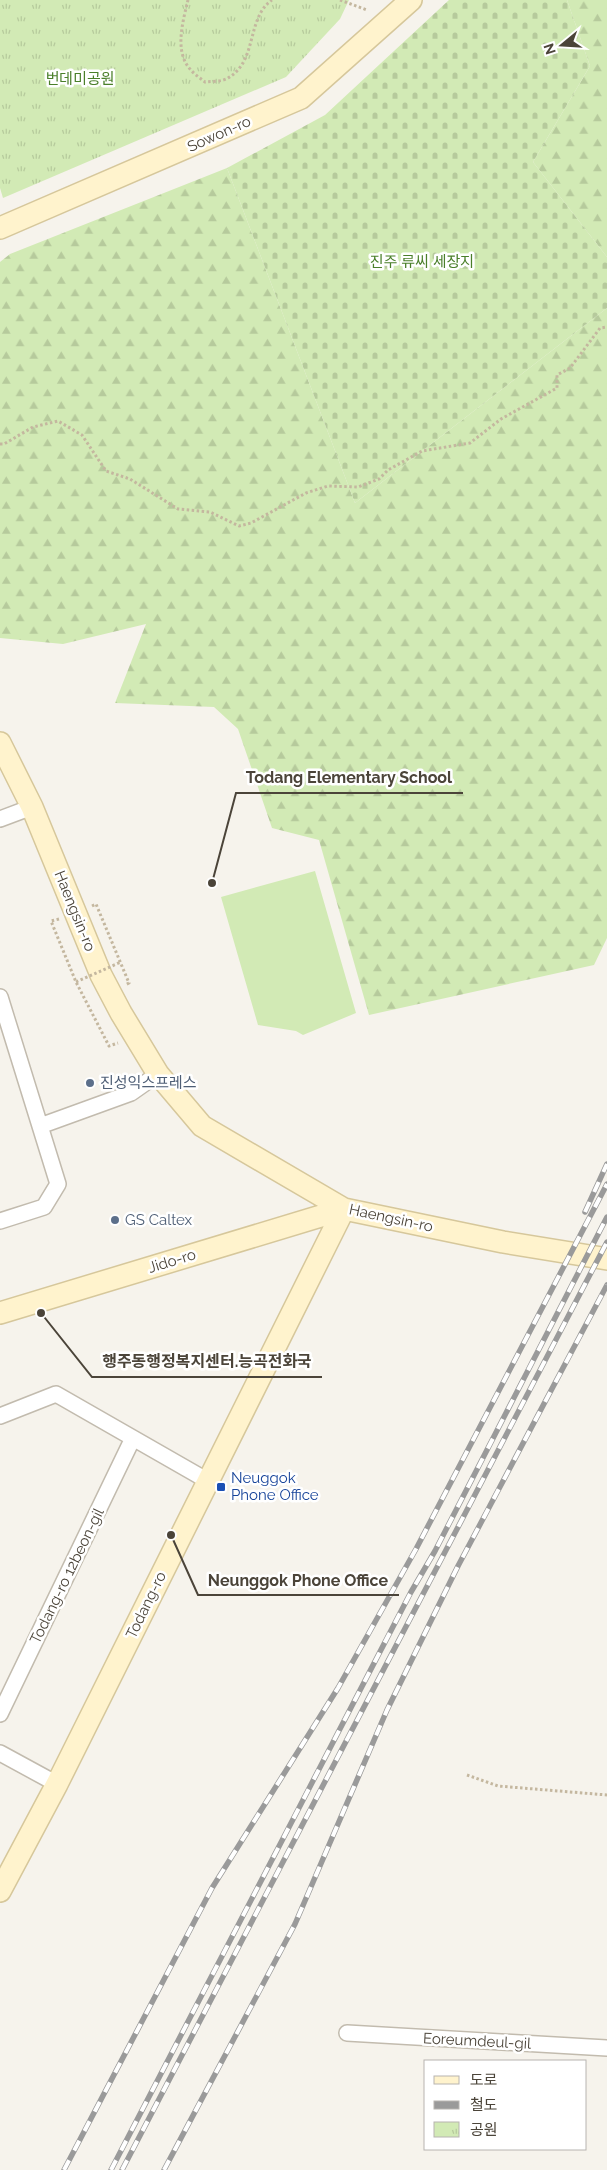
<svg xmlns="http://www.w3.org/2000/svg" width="607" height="2170" font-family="Raleway,'Noto Sans KR',sans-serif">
  <defs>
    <pattern id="forest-firs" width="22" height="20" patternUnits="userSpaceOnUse" patternTransform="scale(1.25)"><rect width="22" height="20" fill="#d2eab5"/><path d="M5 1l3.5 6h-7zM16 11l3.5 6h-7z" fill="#b6ca9c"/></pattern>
    <pattern id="cemetery-stones" width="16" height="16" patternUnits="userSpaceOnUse" patternTransform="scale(1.25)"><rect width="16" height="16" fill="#d2eab5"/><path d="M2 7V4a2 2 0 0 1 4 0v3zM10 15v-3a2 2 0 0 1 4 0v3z" fill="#b6ca9c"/></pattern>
    <pattern id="park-tufts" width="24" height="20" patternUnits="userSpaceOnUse" patternTransform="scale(1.25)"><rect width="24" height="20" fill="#d2eab5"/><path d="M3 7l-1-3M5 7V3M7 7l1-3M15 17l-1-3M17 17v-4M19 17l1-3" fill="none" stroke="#b6ca9c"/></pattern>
  </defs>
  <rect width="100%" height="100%" fill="#f6f3ec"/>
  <!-- forest -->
  <path fill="url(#forest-firs)" d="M567,0H607V257L533,162L590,66Z
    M227,168L355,503L607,308V938L594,965L369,1015L319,840L272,828L238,729L214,707L115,703L146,624L63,644L0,638V262L10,254Z"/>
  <!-- cemetery -->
  <path fill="url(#cemetery-stones)" d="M449,0H567L590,66L533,162L607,257V308L355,503L227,168L325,115Z"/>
  <!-- park -->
  <path fill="url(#park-tufts)" d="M0,0H349L340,19L286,77L3,198L0,188Z"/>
  <!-- pitch -->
  <path fill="#d2eab5" d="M315,871L356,1013L303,1035L296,1031L258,1025L221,897Z"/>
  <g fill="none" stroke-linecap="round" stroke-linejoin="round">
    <defs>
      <path id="minor" d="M0,819L32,807
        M0,997L58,1184L44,1207L0,1221
        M40,1126L131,1093L158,1074
        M0,1416L56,1394L208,1481
        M0,1714L133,1438
        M0,1753L57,1784
        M347,2033L607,2048"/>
      <path id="secondary" d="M0,228L301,98L411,0
        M0,743L32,807L101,975L121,1013L158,1074L202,1126L344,1209L503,1242L607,1259
        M0,1313L344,1209
        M0,1891L57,1784L344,1209"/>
    </defs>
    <!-- minor casing -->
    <use href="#minor" stroke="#c2bbae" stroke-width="18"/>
    <!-- secondary casing -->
    <use href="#secondary" stroke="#d6c79b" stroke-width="24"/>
    <!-- path -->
    <path stroke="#c4b79f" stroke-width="3" stroke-dasharray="2.5 2.5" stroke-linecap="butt" d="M188,0C183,21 174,51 190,69C194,74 200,78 205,82C212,81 222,82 228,78C258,61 246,18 272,0
      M340,0L367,10
      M0,444H4L33,427L58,421L82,435L106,471L130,479L178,509L210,512L239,526L251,523L306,493L328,486L358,487L379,479L388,470L422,451L470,443L501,419L557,388V375L570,368L600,328L607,327
      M92,906L96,904L129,983L125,985
      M59,919L51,921L76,982L109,1046L118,1043
      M467,1775L498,1786L607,1795"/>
    <!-- minor -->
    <use href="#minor" stroke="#fff" stroke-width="15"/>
    <!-- secondary -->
    <use href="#secondary" stroke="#fff3cd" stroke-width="21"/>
    <defs>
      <path id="rail" d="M585,1212L607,1164
        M64,2170L212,1888L338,1688L416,1549L607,1184
        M111,2170L411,1592L435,1551L607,1217
        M122,2170L607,1242
        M164,2170L295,1924L387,1710L458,1566L607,1285"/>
    </defs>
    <!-- rail casing -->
    <use href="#rail" stroke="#9a9a9a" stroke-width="5.5"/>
    <!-- rail -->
    <use href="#rail" stroke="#fff" stroke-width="4" stroke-dasharray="11" stroke-linecap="butt"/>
    <!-- path-bridge -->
    <path stroke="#c4b79f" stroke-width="3" stroke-dasharray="2.5 2.5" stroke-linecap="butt" d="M76,982L121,962"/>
  </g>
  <!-- markers -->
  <g fill="#5c6f8a" stroke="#fff" stroke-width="2">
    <circle cx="90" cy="1083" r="5"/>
    <circle cx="115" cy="1220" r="5"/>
  </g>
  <rect fill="#1a4fb4" stroke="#fff" stroke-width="2" x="216" y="1482" width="10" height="10" rx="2.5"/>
  <g text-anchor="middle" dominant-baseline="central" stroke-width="5" stroke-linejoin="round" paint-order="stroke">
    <!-- park labels -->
    <g font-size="15" fill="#4a7f2a" stroke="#fff">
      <text x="80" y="79">번데미공원</text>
      <text x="422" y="262">진주 류씨 세장지</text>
    </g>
    <!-- street labels -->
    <g font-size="15" fill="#4b4439" stroke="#fff">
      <text transform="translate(219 134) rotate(-24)">Sowon-ro</text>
      <text transform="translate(75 911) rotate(68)">Haengsin-ro</text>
      <text transform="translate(391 1218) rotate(12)">Haengsin-ro</text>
      <text transform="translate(172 1261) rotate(-17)">Jido-ro</text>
      <text transform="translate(67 1576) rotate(-64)">Todang-ro 12beon-gil</text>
      <text transform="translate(146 1605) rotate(-64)">Todang-ro</text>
      <text transform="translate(477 2041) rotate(3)">Eoreumdeul-gil</text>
    </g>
    <!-- service labels -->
    <g font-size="15" fill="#4e5e75" stroke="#fff" text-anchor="start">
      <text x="100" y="1083">진성익스프레스</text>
      <text x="125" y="1220">GS Caltex</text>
    </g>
    <!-- transit labels -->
    <g font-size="15" fill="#164399" stroke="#fff" text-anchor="start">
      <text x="231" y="1478">Neuggok<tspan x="231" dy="17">Phone Office</tspan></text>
    </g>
  </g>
  <!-- callouts -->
  <path fill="none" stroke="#4b4439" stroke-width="2" d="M212 883L236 793H463M41 1313L92 1377H322M171 1535L198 1595H399"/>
  <g fill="#4b4439" stroke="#fff" stroke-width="2">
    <circle cx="212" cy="883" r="5"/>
    <circle cx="41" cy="1313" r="5"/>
    <circle cx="171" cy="1535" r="5"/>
  </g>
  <g font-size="16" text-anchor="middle" font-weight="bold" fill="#4b4439" stroke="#fff" stroke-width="5" stroke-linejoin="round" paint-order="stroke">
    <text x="349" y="783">Todang Elementary School</text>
    <text x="207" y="1367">행주동행정복지센터.능곡전화국</text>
    <text x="298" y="1586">Neunggok Phone Office</text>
  </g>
  <!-- legend -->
  <rect x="424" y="2060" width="162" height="90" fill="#ffffff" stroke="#b7b4b0"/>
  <rect x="434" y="2076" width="25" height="8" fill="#fff3cd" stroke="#b7b4b0"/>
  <text x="470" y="2085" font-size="15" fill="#4b4439">도로</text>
  <rect x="434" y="2101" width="25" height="8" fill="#9a9a9a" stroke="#b7b4b0"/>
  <text x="470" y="2110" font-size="15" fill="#4b4439">철도</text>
  <rect x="434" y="2122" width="25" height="15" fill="url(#park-tufts)" stroke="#b7b4b0"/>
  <text x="470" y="2135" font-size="15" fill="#4b4439">공원</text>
  <!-- north arrow -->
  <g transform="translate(562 45) rotate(252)" stroke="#ffffff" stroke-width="4" paint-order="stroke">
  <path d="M0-4L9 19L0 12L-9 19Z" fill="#4b4439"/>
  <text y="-8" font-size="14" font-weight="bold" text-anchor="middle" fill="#4b4439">N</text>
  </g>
</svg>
